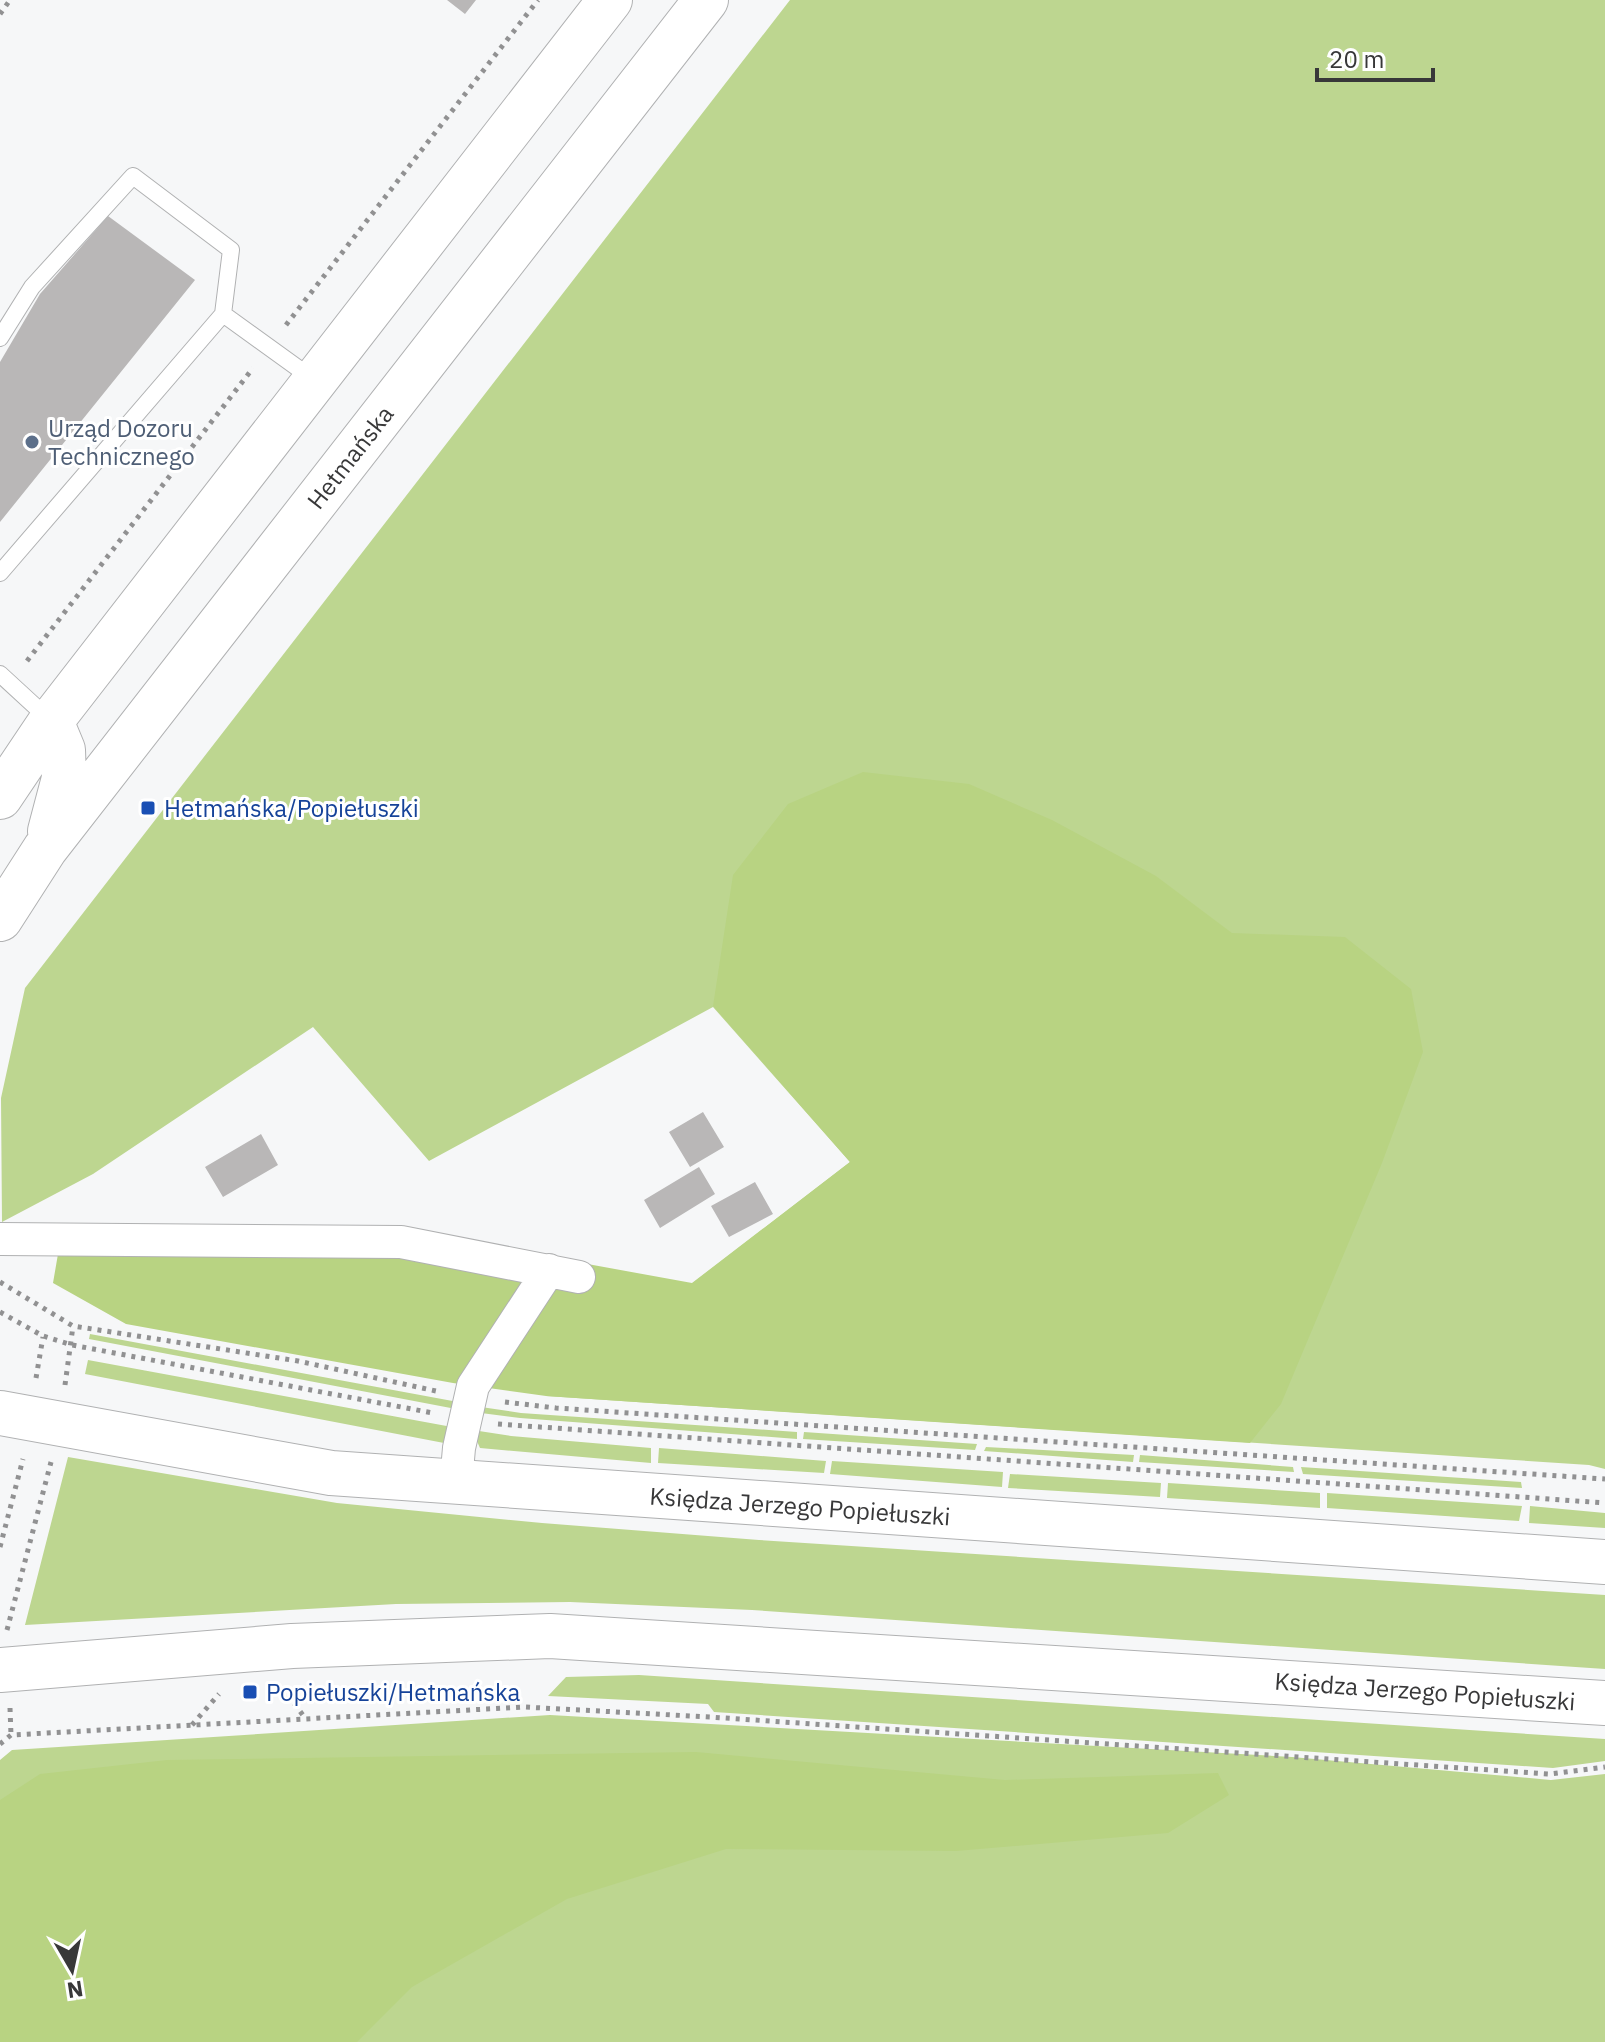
<svg xmlns="http://www.w3.org/2000/svg" width="1605" height="2042" font-family="'IBM Plex Sans',sans-serif">
  <rect width="100%" height="100%" fill="#f6f7f8"/>
  <!-- green -->
  <path fill="#bdd690" d="M790,0H1605V1469L1589,1465L546,1396L850,1162L713,1007L429,1161L313,1027L93,1174L2,1222L1,1098L25,988Z
    M90,1334L458,1402L456,1409L89,1339Z
    M88,1360L452,1427L450,1439L444,1443L85,1374Z
    M481,1407L521,1413L797,1432V1439L520,1418L481,1413Z
    M479,1431L511,1436L651,1448V1463L480,1448L476,1439Z
    M804,1432L977,1444L975,1450L803,1439Z
    M986,1447L1134,1455L1133,1462L984,1451Z
    M659,1448L826,1461L824,1473L658,1463Z
    M1140,1455L1293,1467L1294,1472L1139,1462Z
    M68,1457L337,1503L542,1523L759,1540L1605,1595V1669L752,1610L570,1602L396,1604L25,1625Z
    M832,1461L1003,1472L1002,1487L830,1474Z
    M1301,1467L1521,1482L1522,1488L1303,1474Z
    M1010,1474L1161,1483L1160,1497L1008,1488Z
    M1168,1483L1320,1493V1508L1167,1498Z
    M1327,1493L1522,1506L1519,1521L1327,1508Z
    M1530,1506L1605,1513V1528L1529,1523Z
    M639,1675L1605,1739V1761L1553,1768L714,1712L708,1704L548,1696L566,1677Z
    M550,1715L1292,1757L1551,1780L1605,1774V2042H0V1760L12,1750Z"/>
  <!-- forest -->
  <path fill="#b8d382" d="M863,772L969,784L1052,820L1156,876L1232,933L1345,937L1411,989L1423,1052L1382,1163L1281,1404L1250,1443L546,1396L453,1383L126,1324L53,1283L63,1225L400,1230L692,1283L850,1162L713,1006L733,875L788,804Z
    M696,1752L1005,1780L1218,1773L1229,1795L1168,1833L956,1851L726,1849L567,1899L412,1987L357,2042H0V1800L40,1774L167,1760Z"/>
  <!-- building -->
  <path fill="#b9b7b7" d="M447,0H476L465,14Z
    M108,216L195,280L0,522V362L40,294Z
    M703,1112L724,1147L690,1167L669,1132Z
    M261,1134L278,1165L223,1197L205,1167Z
    M699,1167L715,1194L660,1228L644,1200Z
    M755,1182L773,1214L729,1237L711,1206Z"/>
  <g fill="none" stroke-linecap="round" stroke-linejoin="round">
    <defs>
      <path id="service" d="M223,314L313,379
        M0,338L32,287L133,176L231,250L223,314L0,573
        M0,674L50,720"/>
      <path id="minor" d="M0,1239L401,1242L579,1277
        M456,1482L459,1448L473,1386L549,1270"/>
      <path id="secondary" d="M0,797L51,721L610,0
        M50,831L64,778L63,750L51,721
        M0,919L45,849L706,0
        M0,1413L331,1473L1605,1562
        M0,1670L292,1646L550,1636L1605,1703"/>
    </defs>
    <!-- service casing -->
    <use href="#service" stroke="#b0b1b2" stroke-width="18"/>
    <!-- minor casing -->
    <use href="#minor" stroke="#b0b1b2" stroke-width="34"/>
    <!-- secondary casing -->
    <use href="#secondary" stroke="#b0b1b2" stroke-width="46"/>
    <!-- path -->
    <path stroke="#919192" stroke-width="5" stroke-dasharray="4 6" stroke-linecap="butt" d="M0,14L10,0
      M286,325L538,0
      M27,661L253,368
      M0,1282L73,1326L298,1361L436,1391
      M0,1312L43,1336L72,1345L433,1413
      M36,1378L43,1337
      M65,1385L73,1326
      M505,1402L556,1408L1605,1479
      M498,1424L1605,1503
      M0,1547L23,1459
      M7,1630L51,1462
      M281,1690H284L305,1718
      M10,1708L11,1735
      M192,1725L219,1694
      M0,1744L11,1735L524,1707L710,1717L1549,1774L1605,1767"/>
    <!-- service -->
    <use href="#service" stroke="#fff" stroke-width="16"/>
    <!-- minor -->
    <use href="#minor" stroke="#fff" stroke-width="32"/>
    <!-- secondary -->
    <use href="#secondary" stroke="#fff" stroke-width="44"/>
  </g>
  <!-- markers -->
  <circle fill="#5c6f8a" stroke="#fff" stroke-width="3" cx="32" cy="442" r="8"/>
  <g fill="#1a4fb4" stroke="#fff" stroke-width="3">
    <rect x="140" y="800" width="16" height="16" rx="4"/>
    <rect x="242" y="1684" width="16" height="16" rx="4"/>
  </g>
  <g text-anchor="middle" dominant-baseline="central" stroke-width="6" stroke-linejoin="round" paint-order="stroke">
    <!-- service labels -->
    <g font-size="24" fill="#4e5e75" stroke="#fff" text-anchor="start">
      <text x="48" y="428">Urząd Dozoru<tspan x="48" dy="28">Technicznego</tspan></text>
    </g>
    <!-- street labels -->
    <g font-size="24" fill="#383839" stroke="#fff">
      <text transform="translate(350 457) rotate(-52)">Hetmańska</text>
      <text transform="translate(800 1506) rotate(4)">Księdza Jerzego Popiełuszki</text>
      <text transform="translate(1425 1691) rotate(4)">Księdza Jerzego Popiełuszki</text>
    </g>
    <!-- transit labels -->
    <g font-size="24" fill="#164399" stroke="#fff" text-anchor="start">
      <text x="164" y="808">Hetmańska/Popiełuszki</text>
      <text x="266" y="1692">Popiełuszki/Hetmańska</text>
    </g>
  </g>
  <!-- north arrow -->
  <g transform="translate(72 1970) rotate(171)" stroke="#ffffff" stroke-width="6" paint-order="stroke">
  <path d="M0-6L14 30L0 20L-14 30Z" fill="#383839"/>
  <text y="-12" font-size="22" font-weight="bold" text-anchor="middle" fill="#383839">N</text>
  </g>
  <!-- scale -->
  <path d="M1317 68v12h116v-12" fill="none" stroke="#383839" stroke-width="4"/>
  <text x="1329" y="68" font-size="24" fill="#383839" stroke="#ffffff" stroke-width="6" paint-order="stroke">20 m</text>
</svg>
